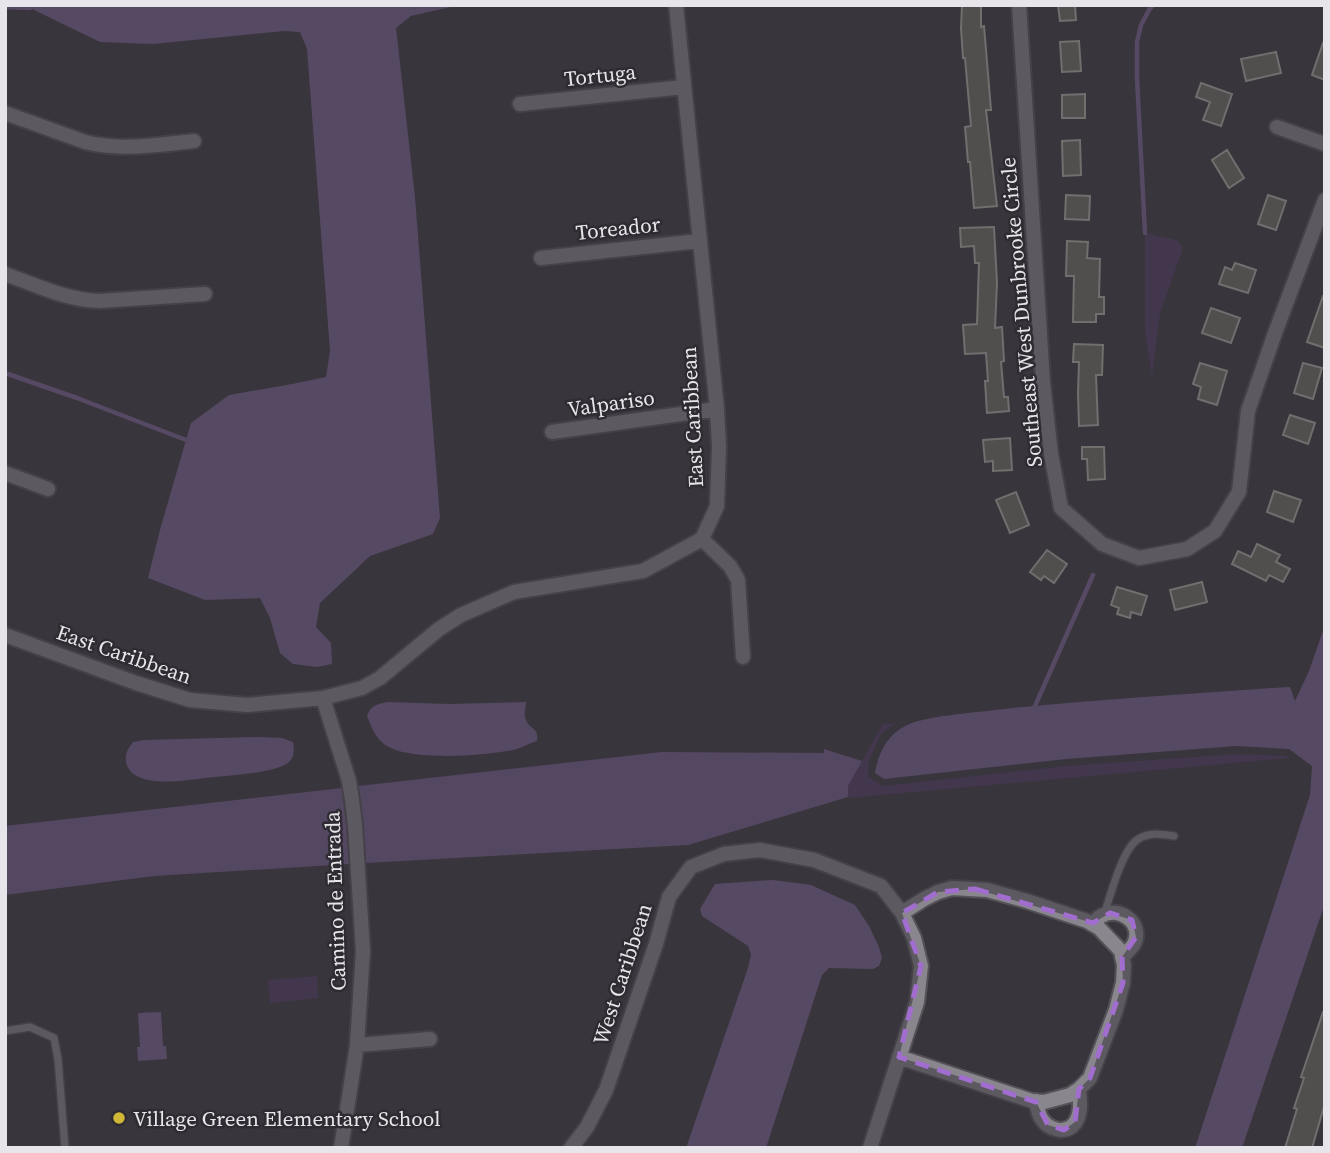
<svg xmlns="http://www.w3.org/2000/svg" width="1330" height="1153" font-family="'Source Serif 4',serif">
  <rect width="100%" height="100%" fill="#39353d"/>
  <!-- green -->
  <path fill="#4e3a61" d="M1145,233L1176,240L1182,245V251L1160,313L1152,377L1145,332Z
    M895,723L881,734L869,760L868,776L883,786L1067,766L1237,754L1286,756L1289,758L848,798V786L883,724Z
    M317,976L318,998L270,1003L268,980Z"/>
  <!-- forest -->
  <path fill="#775d8e" d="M824,749L862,761L848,786V797L688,845L366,863L363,825L358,786L662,752L824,753Z
    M342,788L347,825L350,864L154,876L5,895V826Z"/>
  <!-- water -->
  <path fill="#7b6293" d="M31,5H459L411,16L396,28L415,197L440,518L433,534L370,556L320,603L316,627L331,643L332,664L317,667L293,664L280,653L270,618L260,598L205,600L148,578L161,526L191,423L229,395L292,384L326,377L330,351L307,49L300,32L284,31L153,44L100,42L30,8Z
    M1325,625V903L1242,1148H1195L1310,795L1312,766L1289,749L1236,746L1066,759L884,779L875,773C878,754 887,735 905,726C924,716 972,713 995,710C1087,700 1180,695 1273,688L1290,687L1295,701L1309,671Z
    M388,702L449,704L526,702C526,708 523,715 526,720C531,731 539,727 537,741C530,743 523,747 517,749C489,756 406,762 384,744C375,737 371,726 367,716C371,705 377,704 388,702Z
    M260,737L282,738L293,742C294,749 295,756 289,762C276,773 232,775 215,777C193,779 132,792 126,762C125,753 128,749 133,742L144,740Z
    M773,880L811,885L855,905L869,926L879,947L882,958L879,966L873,969L829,968L822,975L766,1148H686L748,968L751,954L748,946L702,916L700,909L715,884Z
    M161,1012L163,1046H166L167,1059L138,1061L137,1047H140L138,1013Z"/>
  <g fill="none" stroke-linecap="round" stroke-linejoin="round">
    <!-- stream -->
    <path stroke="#7b6293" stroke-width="4.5" d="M5,7L30,8
      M1145,233L1137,78V42L1141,25L1149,10L1153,5
      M5,373L77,398L186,440
      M1035,706L1093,575"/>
  </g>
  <!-- building -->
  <path fill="#6f6d64" stroke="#b5b3aa" stroke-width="2" d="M962,5H981V27L984,26L991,110H986L997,206L974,208L970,162H968L965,127L971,126L965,58H963L961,28Z
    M1058,5H1075L1076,20L1060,21Z
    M1079,41L1081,71L1062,72L1060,42Z
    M1323,43L1325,44V80L1312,75Z
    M1276,52L1281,73L1246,81L1241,59Z
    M1201,83L1232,94L1221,126L1203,120L1210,102L1196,97Z
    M1085,94V118H1062V95Z
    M1080,140L1081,175L1063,176L1062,141Z
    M1227,150L1244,178L1229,188L1212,160Z
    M1066,195L1090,196L1089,220L1065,219Z
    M1268,195L1286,201L1276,230L1258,224Z
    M994,227L997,283L995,328L1002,327L1004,361L1001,362L1004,397H1008L1009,411L987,413L985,381H988L986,353L965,354L963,325L977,324L979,263H975L974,246L961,247L960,228Z
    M1067,241L1088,242L1087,258L1100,259L1099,297H1104V314H1096V322H1073L1074,276H1066Z
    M1235,263L1256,270L1248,293L1219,284L1225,267L1232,270Z
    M1323,296H1325V348L1307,342Z
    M1211,308L1240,318L1231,343L1202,333Z
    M1074,344L1103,345L1102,375H1096L1098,425L1079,426L1078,394L1079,362H1073Z
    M1200,363L1227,371L1217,405L1198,399L1201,387L1193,384Z
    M1303,363L1322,368L1313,399L1294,393Z
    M1290,415L1315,423L1308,444L1283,435Z
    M1010,438L1012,470L993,471V461L985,462L983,440Z
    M1082,447H1104L1105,479L1088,480L1087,459H1082Z
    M1274,491L1301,500L1293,522L1267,512Z
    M1016,492L1029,525L1010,533L996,500Z
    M1257,544L1280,555L1276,562L1290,569L1283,582L1269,575L1266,581L1232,564L1238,551L1251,557Z
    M1047,550L1067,564L1054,583L1044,576L1041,580L1030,572Z
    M1202,582L1207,602L1175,610L1170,590Z
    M1117,587L1147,596L1141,615L1131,612L1130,618L1117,614L1119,608L1111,605Z
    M1323,1012H1325V1103L1312,1148H1285L1297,1109L1294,1108L1304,1078L1301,1077Z"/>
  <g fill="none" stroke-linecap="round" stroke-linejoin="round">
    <defs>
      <path id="lane" d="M1104,915C1110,897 1122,850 1137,840C1147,832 1162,834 1174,836
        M5,1031L30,1027L54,1038L58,1059L65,1148"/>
      <path id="street" d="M1019,5L1043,382L1051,454L1061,508L1102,544L1139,558L1187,549L1215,531L1239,492L1248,411L1275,333L1325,200
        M520,104L684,87
        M5,113L85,142C121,151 157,145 194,141
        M1277,127L1325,144
        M541,258L699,241
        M5,274C36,285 66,300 99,301L205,294
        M552,432L717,409
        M5,473L48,489
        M702,539L730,566L738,580L743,657
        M5,635L136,683L190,700L247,705L323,698L362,688L380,678L439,629L461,615L514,592L643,571L702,539L717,506L719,446L717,409L676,5
        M323,698L349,781L352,800L355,825L363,951L357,1045L341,1148
        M1092,924C1095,922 1097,918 1101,916C1119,905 1144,923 1134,944C1131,949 1126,953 1122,957
        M357,1045L430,1039
        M899,1057L1032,1101L1044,1102L1070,1095L1079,1089L1090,1078L1116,1010L1123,983L1124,965L1121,951L1099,928L1087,921L1027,901L987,890L952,888L938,892L924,899L902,913
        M1036,1101C1037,1107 1038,1113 1041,1118C1048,1130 1066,1135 1075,1123C1082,1113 1080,1100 1079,1089
        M571,1148L587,1127L606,1090L656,944L669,897L691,867L724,854L760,850L814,860L881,886L902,913L914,938L921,966L917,1002L870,1148"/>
    </defs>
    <!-- lane casing -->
    <use href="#lane" stroke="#545157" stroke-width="10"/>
    <!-- street casing -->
    <use href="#street" stroke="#545157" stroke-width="18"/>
    <!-- lane -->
    <use href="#lane" stroke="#8a868e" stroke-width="7"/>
    <!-- street -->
    <use href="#street" stroke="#8a868e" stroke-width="14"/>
  </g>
  <!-- marked area -->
  <path d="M0 0H1330V1153H0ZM975,889L1093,923L1110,913L1132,920L1136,937L1122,957L1123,983L1090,1078L1079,1089L1075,1122L1064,1130L1048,1125L1036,1102L899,1057L921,966L902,913L938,892Z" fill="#39353d" fill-opacity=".55" fill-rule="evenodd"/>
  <path fill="none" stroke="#a16dce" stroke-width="5" stroke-dasharray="14 9" stroke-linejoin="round" d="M975,889L1093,923L1110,913L1132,920L1136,937L1122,957L1123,983L1090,1078L1079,1089L1075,1122L1064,1130L1048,1125L1036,1102L899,1057L921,966L902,913L938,892Z"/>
  <!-- markers -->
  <circle fill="#d1b736" stroke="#2f2b33" stroke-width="2.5" cx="119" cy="1118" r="7"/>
  <g text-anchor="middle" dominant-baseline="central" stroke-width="5" stroke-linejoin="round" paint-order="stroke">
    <!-- street labels -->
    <g font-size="21" fill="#e8e5ea" stroke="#2f2b33">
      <text transform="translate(600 75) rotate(-6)">Tortuga</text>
      <text transform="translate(618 228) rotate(-6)">Toreador</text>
      <text transform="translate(1021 312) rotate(-95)">Southeast West Dunbrooke Circle</text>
      <text transform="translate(611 403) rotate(-8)">Valpariso</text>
      <text transform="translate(692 417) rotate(-93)">East Caribbean</text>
      <text transform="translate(124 654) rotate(19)">East Caribbean</text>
      <text transform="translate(335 901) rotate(-92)">Camino de Entrada</text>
      <text transform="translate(622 974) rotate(-72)">West Caribbean</text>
    </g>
    <!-- poi labels -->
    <g font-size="21" fill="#e8e5ea" stroke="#2f2b33" text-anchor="start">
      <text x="133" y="1118">Village Green Elementary School</text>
    </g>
  </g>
  <!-- border -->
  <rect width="1330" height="1153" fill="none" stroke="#e8e5ea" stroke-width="14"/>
</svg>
